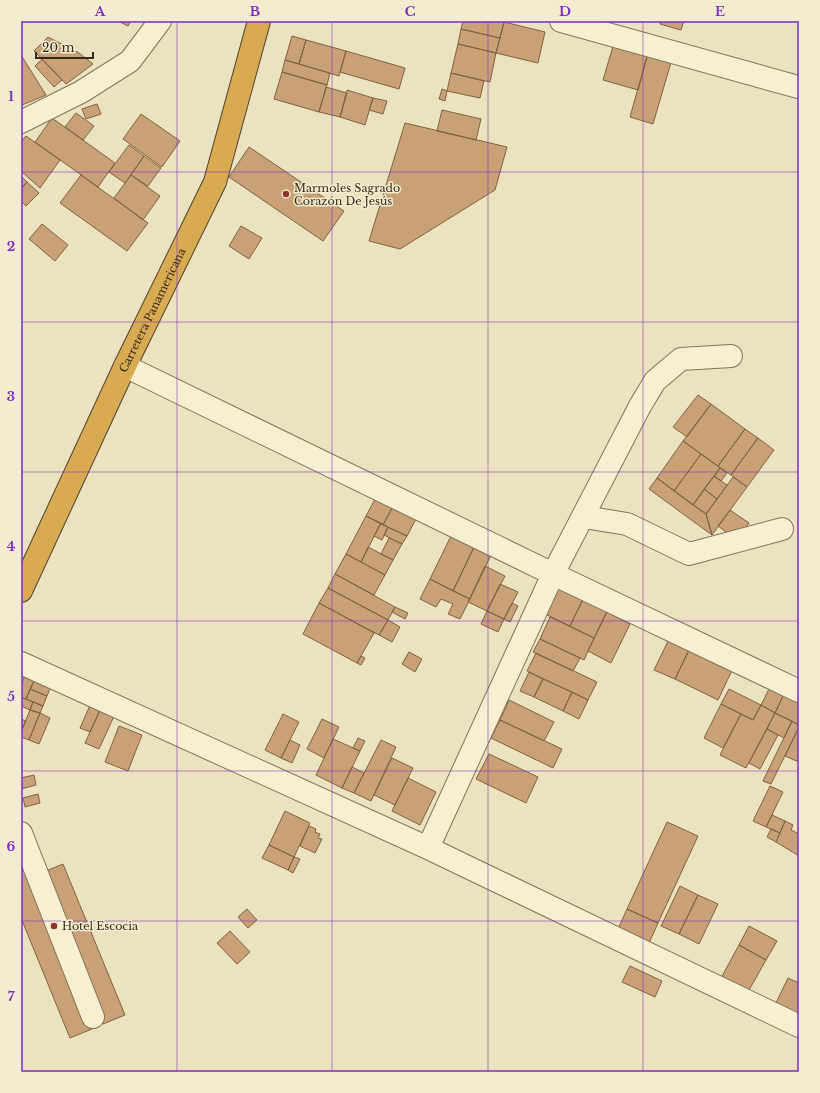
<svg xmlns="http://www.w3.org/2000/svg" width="820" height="1093" font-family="'Libre Baskerville',serif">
  <rect width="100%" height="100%" fill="#ebe2bf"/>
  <!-- building -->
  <path fill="#c8a177" stroke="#816040" d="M118,21H131L128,26Z
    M463,21H499L504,22L500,38L461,29Z
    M661,21H684L681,30L660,24Z
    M504,22L545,32L538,63L496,53Z
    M461,29L500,38L496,53L458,44Z
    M292,36L306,40L299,64L285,60Z
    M48,37L79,53L93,64L66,84L34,51Z
    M306,40L346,51L339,76L299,64Z
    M614,43L648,53L638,90L603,80Z
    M458,44L496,53L490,82L451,73Z
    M346,51L405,68L399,89L340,72Z
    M648,53L672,59L653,124L630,117Z
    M21,55L46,95L22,105L21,103Z
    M42,59L62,80L54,87L35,66Z
    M285,60L330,73L327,85L282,72Z
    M282,72L327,85L319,112L274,99Z
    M451,73L484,81L480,98L447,91Z
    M326,87L347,93L340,117L319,112Z
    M442,89L447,91L445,101L439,99Z
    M347,90L373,98L365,125L340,117Z
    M373,98L387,101L383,114L369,110Z
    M97,104L101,114L86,119L82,109Z
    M442,110L481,119L476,140L437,131Z
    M76,113L94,126L83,140L65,127Z
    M141,114L180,141L162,167L123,139Z
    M52,118L115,163L98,187L35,142Z
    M405,123L507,147L495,190L400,249L369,241Z
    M26,136L60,160L40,188L21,171V142Z
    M129,145L144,156L125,183L109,172Z
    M249,147L344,211L323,241L229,177Z
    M144,156L161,168L148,186L131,175Z
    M81,175L148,223L127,251L60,203Z
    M131,175L160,196L143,220L114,198Z
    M21,176L27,182L21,189Z
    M27,182L39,193L26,206L21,201V189Z
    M42,224L68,245L55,261L29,239Z
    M241,226L262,238L249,259L229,246Z
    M698,395L711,404L687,437L673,427Z
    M711,404L745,429L718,466L683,441Z
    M745,429L758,438L731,475L718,466Z
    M758,438L774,450L747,487L731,475Z
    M683,441L701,454L674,491L657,478Z
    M701,454L720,468L693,505L674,491Z
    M720,468L727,473L721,481L714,476Z
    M714,476L727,485L717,499L704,489Z
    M733,477L747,487L712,535L706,514Z
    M657,478L706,514L712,535L649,489Z
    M704,489L717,499L706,514L693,505Z
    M375,499L392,508L383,525L366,516Z
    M392,508L416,519L407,536L383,525Z
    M730,510L749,523L737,540L718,526Z
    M366,516L381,523L361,562L346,554Z
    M381,523L388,527L382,540L374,536Z
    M388,527L407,536L402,544L384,535Z
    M451,536L474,547L453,591L430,579Z
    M389,538L402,544L393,560L381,554Z
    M368,547L393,560L385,575L361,562Z
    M474,547L491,555L470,599L453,591Z
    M346,554L385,575L374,595L335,574Z
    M485,566L505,576L487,611L468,602Z
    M335,574L395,607L388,620L328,588Z
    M430,579L470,599L460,619L448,614L453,604L441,599L436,607L420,599Z
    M558,583L585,595L570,626L543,613Z
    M500,584L518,592L504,619L487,611Z
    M328,588L388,620L379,635L319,603Z
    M585,595L609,607L594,638L570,626Z
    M319,603L374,633L357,663L303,634Z
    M512,603L518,606L510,622L504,619Z
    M395,607L408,613L405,619L392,612Z
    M487,611L504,619L498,632L481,624Z
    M607,612L630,624L611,663L588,651Z
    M550,617L594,638L584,660L540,639Z
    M388,620L400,627L392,642L379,635Z
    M670,637L691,646L675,679L654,670Z
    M540,639L580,658L573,671L533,652Z
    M691,646L734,666L718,700L675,679Z
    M409,652L422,659L415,672L402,664Z
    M536,653L597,682L588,700L527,671Z
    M361,656L365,658L361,665L357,663Z
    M529,672L543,679L534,697L520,691Z
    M25,675L35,679L26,699L21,697V686Z
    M35,679L51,686L47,696L30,689Z
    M543,679L572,692L563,711L534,697Z
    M770,687L784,694L775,713L761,705Z
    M30,689L47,696L43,706L26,699Z
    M729,689L761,705L753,720L721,704Z
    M572,692L588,700L579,719L563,711Z
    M784,694L799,702V725L775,713Z
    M21,697L33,702L30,710L21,706Z
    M509,700L554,722L544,741L500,720Z
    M33,702L43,706L40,713L30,710Z
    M91,703L101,708L90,732L80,728Z
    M721,704L741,714L723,748L704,738Z
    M761,705L775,713L746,768L720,755L741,714L753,720Z
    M101,708L115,714L99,749L85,743Z
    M30,710L40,713L29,740L21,737V732Z
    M40,713L50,718L39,744L29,740Z
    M775,713L792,721L784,738L767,729Z
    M283,714L299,722L281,758L265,750Z
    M21,719L26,721L21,732Z
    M322,719L339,727L324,758L307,749Z
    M500,720L562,749L553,768L491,738Z
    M792,721L799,725V727L771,784L763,781Z
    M119,726L142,735L128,771L105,762Z
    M767,729L778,735L760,769L749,763Z
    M797,731L799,732V762L785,756Z
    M358,738L365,741L360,751L353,748Z
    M333,739L360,751L342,788L316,775Z
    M290,740L300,745L292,763L281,758Z
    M381,740L396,747L371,801L354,793Z
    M489,754L538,777L526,803L476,779Z
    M392,758L413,768L395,805L374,795Z
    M352,767L364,773L354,793L342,788Z
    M34,775L36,785L21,789V778Z
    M408,778L436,792L420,825L392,811Z
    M770,786L783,792L766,827L753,821Z
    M38,794L40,803L25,807L23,798Z
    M285,811L310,823L294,857L269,845Z
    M772,815L785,821L780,833L766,827Z
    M785,821L793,825L791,830L799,834V856L776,842Z
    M667,822L698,836L658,923L627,909Z
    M309,826L316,829L315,832L320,834L318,838L322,839L315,853L300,846Z
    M771,829L780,833L776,842L767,837Z
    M269,845L294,857L288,870L262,858Z
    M21,856L92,1029L70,1038L21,918Z
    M294,857L300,859L293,873L288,870Z
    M63,864L125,1015L103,1024L41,873Z
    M680,886L698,895L679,934L661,926Z
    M698,895L718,904L699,944L679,934Z
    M247,909L257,920L248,928L238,917Z
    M627,909L658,923L649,943L618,929Z
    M749,926L777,941L766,960L739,945Z
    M230,931L250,952L237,964L217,943Z
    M739,945L766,960L748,992L721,978Z
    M630,966L662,981L655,997L622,982Z
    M788,978L799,983V1016L775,1005Z"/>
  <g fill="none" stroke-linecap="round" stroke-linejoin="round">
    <defs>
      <path id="street" d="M561,21L798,87
        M21,122L81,92L130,61L160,21
        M125,366L553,574L799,691
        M584,517L627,524L689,554L782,529
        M21,663L428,848L799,1026
        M21,833L93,1017
        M428,848L553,574L640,406L655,381L681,359L731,356"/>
      <g id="highway">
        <path id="s1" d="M21,591L125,366L215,182L259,21"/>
      </g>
    </defs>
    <!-- street casing -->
    <use href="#street" stroke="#837359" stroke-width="24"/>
    <!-- highway casing -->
    <use href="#highway" stroke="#50412d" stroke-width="24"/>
    <!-- street -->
    <use href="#street" stroke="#f7efd2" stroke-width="22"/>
    <!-- highway -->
    <use href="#highway" stroke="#d8ab53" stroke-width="22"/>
  </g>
  <!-- grid -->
  <path fill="none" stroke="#7b2cbf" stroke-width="1" stroke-opacity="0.55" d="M177,21V1072M332,21V1072M488,21V1072M643,21V1072M21,172H799M21,322H799M21,472H799M21,621H799M21,771H799M21,921H799"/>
  <!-- markers -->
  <g fill="#8f352c" stroke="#f3ecce" stroke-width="1.5">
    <circle cx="286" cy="194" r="4"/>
    <circle cx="54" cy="926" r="4"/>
  </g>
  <g text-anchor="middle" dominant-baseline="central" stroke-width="3" stroke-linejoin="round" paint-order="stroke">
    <!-- poi labels -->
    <g font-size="11" fill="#332a1c" stroke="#f3ecce" text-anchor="start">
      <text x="294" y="188">Marmoles Sagrado<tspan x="294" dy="13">Corazón De Jesús</tspan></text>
      <text x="62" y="926">Hotel Escocia</text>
    </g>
    <!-- street labels -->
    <g font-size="11" fill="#332a1c" stroke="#f3ecce">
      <text stroke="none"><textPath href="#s1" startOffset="310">Carretera Panamericana</textPath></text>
    </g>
  </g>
  <!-- border -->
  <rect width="820" height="1093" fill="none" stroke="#f3ecce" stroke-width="44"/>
  <!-- scale -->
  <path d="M36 52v6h57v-6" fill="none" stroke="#332a1c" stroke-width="2"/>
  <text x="42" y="52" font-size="12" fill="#332a1c" stroke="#f3ecce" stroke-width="3" paint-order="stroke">20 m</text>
  <rect x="22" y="22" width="776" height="1049" fill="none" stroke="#7b2cbf" stroke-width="1.5"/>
  <g font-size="13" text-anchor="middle" font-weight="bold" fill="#7b2cbf">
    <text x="100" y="16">A</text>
    <text x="255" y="16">B</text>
    <text x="410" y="16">C</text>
    <text x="565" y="16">D</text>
    <text x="720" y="16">E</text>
    <text x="11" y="101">1</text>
    <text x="11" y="251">2</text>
    <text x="11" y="401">3</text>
    <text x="11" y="551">4</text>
    <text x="11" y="701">5</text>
    <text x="11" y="851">6</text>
    <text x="11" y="1001">7</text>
  </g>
</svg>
